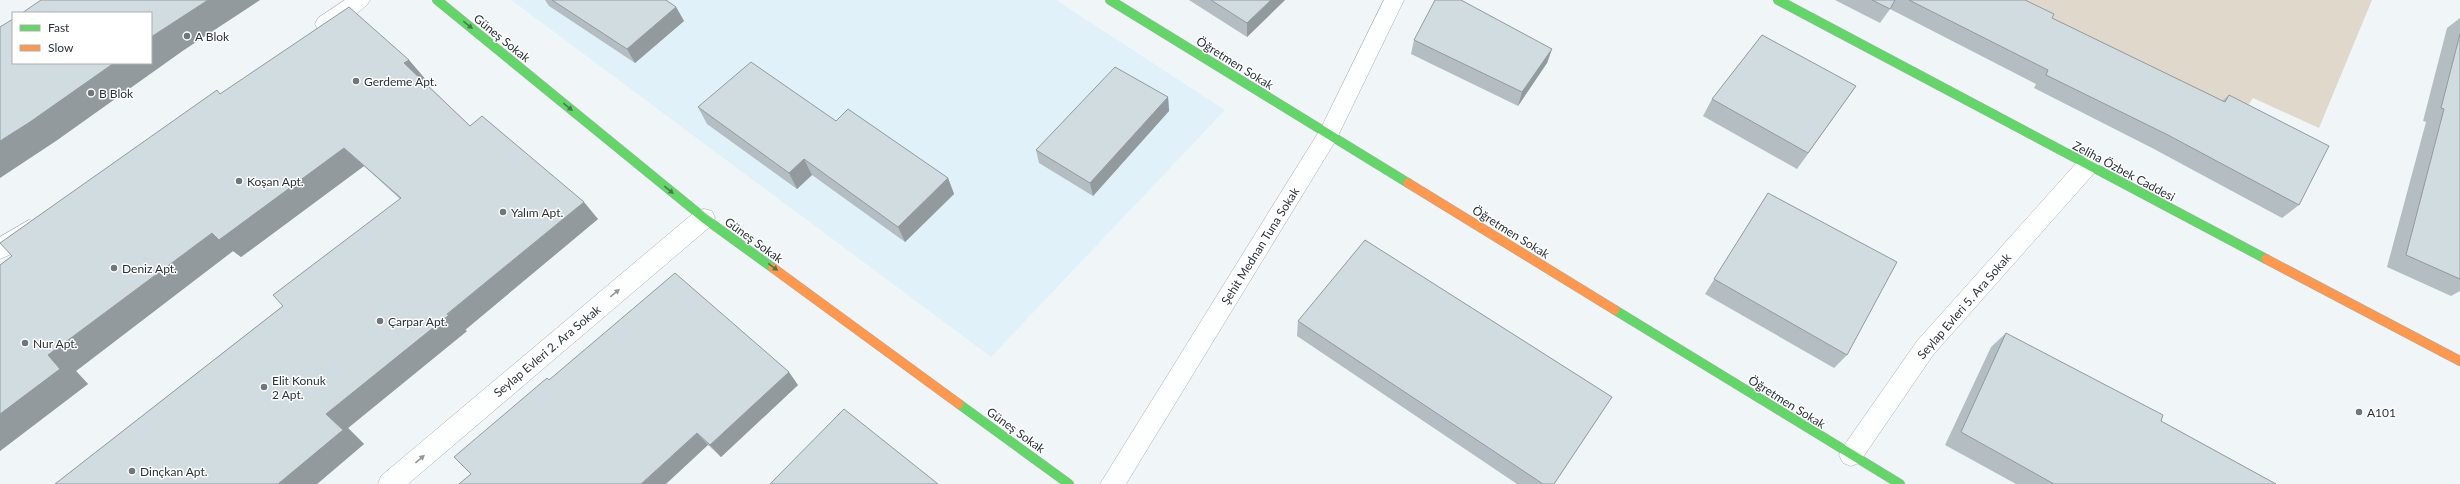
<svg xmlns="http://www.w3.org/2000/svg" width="2460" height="484" font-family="Lato,sans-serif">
  <rect width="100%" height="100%" fill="#f0f6f8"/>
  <!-- built -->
  <path fill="#e1f1fa" d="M511,0H1056L1225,110L991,357Z"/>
  <!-- green -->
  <path fill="#e0d9cb" d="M2003,0H2372L2319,128L2253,98L2242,114Z"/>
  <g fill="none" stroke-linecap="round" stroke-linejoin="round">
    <defs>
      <path id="street" d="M345,0H370L367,5C354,15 334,35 318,30L315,24L318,18Z
        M1384,0H1404L1336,140L1126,484H1100L1321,128Z
        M2088,156L2096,159L2099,165L2096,171L1933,355L1859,463L1851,466L1843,463L1839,455L1843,447L1917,341L2080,159Z
        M704,209L712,211L715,218L712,225L408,484H378L381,476L696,211Z
        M29,220L37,222L40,229C34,242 13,254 0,259V237Z"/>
      <path id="fast" d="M437,0L704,218L773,268
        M1110,0L1408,183
        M1778,0L2266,259
        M1615,310L1900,484
        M959,404L1069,484"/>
      <path id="slow" d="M1408,183L1615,310
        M2266,259L2460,361
        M773,268L959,404"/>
    </defs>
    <!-- street casing -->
    <use href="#street" stroke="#a6adb0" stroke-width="1"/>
    <!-- fast casing -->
    <use href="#fast" stroke="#a6adb0" stroke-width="10"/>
    <!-- slow casing -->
    <use href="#slow" stroke="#a6adb0" stroke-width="10"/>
    <!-- street -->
    <use href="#street" fill="#fdfefe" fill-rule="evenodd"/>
    <!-- fast -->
    <use href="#fast" stroke="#63d668" stroke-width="9"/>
    <!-- slow -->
    <use href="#slow" stroke="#ff974d" stroke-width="9"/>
  </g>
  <!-- wall -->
  <path fill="#b4bdc2" d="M545,0H666L676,7L684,21L635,63L549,6Z
    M1189,0H1285L1247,37Z
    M1835,0H2025L2052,18L2222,101L2229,95L2299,205L2282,218L2154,149L2034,88L2036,84L1890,9L1880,23Z
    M2460,18V291L2451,296L2387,267L2426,122L2423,121L2447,28Z
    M1414,40L1552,49L1547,63L1518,106L1411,54Z
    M409,60L426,80L423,81L470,126L598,219L465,330L467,331L348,428L364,444L317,484H55L283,306L400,199L364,166L241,257L233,251L76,371L88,384L0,451V265L12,256Z
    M1856,86L1797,169L1703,116L1712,99Z
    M1168,97L1169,111L1093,196L1039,163L1036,150Z
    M698,107L836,121L948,178L954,194L905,242L812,175L797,189L707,124Z
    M1768,193L1847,355L1834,368L1705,294Z
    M1298,321L1612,397L1554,484H1517L1297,336Z
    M2006,333L2161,421L2276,484H2016L1945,445L1991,347Z
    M549,380L798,385L721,457L708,445L471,474Z"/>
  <!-- shaded-wall -->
  <path fill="#929a9e" d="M208,0H260L184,50L56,141L0,178V141L114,63H151V37Z
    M1271,0H1285L1247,37V23Z
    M676,7L684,21L635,63L627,49Z
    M1552,49L1547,63L1518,106L1522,92Z
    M409,60L426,80L421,83L404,63Z
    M1856,86L1844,102L1797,169L1808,153Z
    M1168,97L1169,111L1093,196L1090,183Z
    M344,148L364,166L241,257L233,251L76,371L88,384L0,451V414L48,355L212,233Z
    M804,159L812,175L797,189L789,173Z
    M948,178L954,194L905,242L898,227Z
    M584,202L598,219L465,330L467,331L348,428L364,444L317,484H278L326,414Z
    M789,372L798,385L721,457L710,445Z
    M697,433L708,445L666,484H641Z"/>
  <!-- building -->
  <path fill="#d1dce1" stroke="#929a9e" d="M41,0H208L151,37V13H22Z
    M552,0H666L676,7L627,49Z
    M1211,0H1271L1247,23Z
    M1435,0H1461L1552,49L1522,92L1414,40Z
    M1872,0H1895L1890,9Z
    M1909,0H2025L2054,14L2052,18L2225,102L2229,95L2329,146L2299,205L2168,135L2046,75L2048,70Z
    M349,7L409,60L404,63L470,126L482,116L584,202L447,314L449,315L326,414L343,430L278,484H55L283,306L273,295L401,198L344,148L219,240L212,233L48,355L60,369L0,414V265L12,256L0,243L217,90L220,94Z
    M13,19V63H114L30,122L0,141V27Z
    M2460,34V279L2406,255L2444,109L2441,108Z
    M1762,35L1856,86L1808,153L1712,99Z
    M751,62L836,121L848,109L948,178L898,227L804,159L789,173L698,107Z
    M1115,67L1168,97L1090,183L1036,150Z
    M1768,193L1897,262L1847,355L1714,279Z
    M1365,240L1612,397L1554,484H1543L1298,321Z
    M675,273L789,372L710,445L697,433L641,484H459L471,474L454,457L547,378L549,380Z
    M2006,333L2163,415L2161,421L2276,484H2054L1961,432Z
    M844,409L938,484H770Z"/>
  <!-- one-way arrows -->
  <defs><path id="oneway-solid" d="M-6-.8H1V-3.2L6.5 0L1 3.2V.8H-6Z"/></defs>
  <g fill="#447c4e">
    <use href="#oneway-solid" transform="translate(468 25) rotate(39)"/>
    <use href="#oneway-solid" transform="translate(568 107) rotate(39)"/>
    <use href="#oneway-solid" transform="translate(669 190) rotate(39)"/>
    <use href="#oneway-solid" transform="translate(773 267) rotate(36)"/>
  </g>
  <g fill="#94989b">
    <use href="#oneway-solid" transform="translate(615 293) rotate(-40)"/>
    <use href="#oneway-solid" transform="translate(420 459) rotate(-40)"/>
  </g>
  <!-- markers -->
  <g fill="#6f777b" stroke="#fff" stroke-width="1.5">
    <circle cx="187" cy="36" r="4"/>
    <circle cx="356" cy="81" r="4"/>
    <circle cx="91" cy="93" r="4"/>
    <circle cx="239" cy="181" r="4"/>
    <circle cx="503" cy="212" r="4"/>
    <circle cx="114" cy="268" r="4"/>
    <circle cx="380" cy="321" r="4"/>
    <circle cx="25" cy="343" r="4"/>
    <circle cx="264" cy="387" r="4"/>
    <circle cx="2359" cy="412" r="4"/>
    <circle cx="132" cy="471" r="4"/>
  </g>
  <g text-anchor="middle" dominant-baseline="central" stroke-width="3" stroke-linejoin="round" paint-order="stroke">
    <!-- poi labels -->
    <g font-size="12" fill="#2a3338" stroke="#fff" text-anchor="start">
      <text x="195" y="36">A Blok</text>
      <text x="364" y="81">Gerdeme Apt.</text>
      <text x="99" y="93">B Blok</text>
      <text x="247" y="181">Koşan Apt.</text>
      <text x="511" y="212">Yalım Apt.</text>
      <text x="122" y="268">Deniz Apt.</text>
      <text x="388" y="321">Çarpar Apt.</text>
      <text x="33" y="343">Nur Apt.</text>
      <text x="272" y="380">Elit Konuk<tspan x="272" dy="14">2 Apt.</tspan></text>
      <text x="2367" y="412">A101</text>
      <text x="140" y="471">Dinçkan Apt.</text>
    </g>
    <!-- street labels -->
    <g font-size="12" fill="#2a3338" stroke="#fff">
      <text transform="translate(502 38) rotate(39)">Güneş Sokak</text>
      <text transform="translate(1235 63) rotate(32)">Öğretmen Sokak</text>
      <text transform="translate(2124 171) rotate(28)">Zeliha Özbek Caddesi</text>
      <text transform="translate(1511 232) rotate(32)">Öğretmen Sokak</text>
      <text transform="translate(754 240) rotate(36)">Güneş Sokak</text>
      <text transform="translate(1260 246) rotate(-58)">Şehit Mednan Tuna Sokak</text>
      <text transform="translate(1964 306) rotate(-49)">Seylap Evleri 5. Ara Sokak</text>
      <text transform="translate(547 351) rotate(-40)">Seylap Evleri 2. Ara Sokak</text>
      <text transform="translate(1787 402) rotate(32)">Öğretmen Sokak</text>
      <text transform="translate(1016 430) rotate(36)">Güneş Sokak</text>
    </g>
  </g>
  <!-- legend -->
  <rect x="12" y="12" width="140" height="52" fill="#ffffff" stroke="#aaadaf"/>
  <rect x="20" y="25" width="20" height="6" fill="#63d668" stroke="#aaadaf"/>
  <text x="48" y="32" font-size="12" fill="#2a3338">Fast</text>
  <rect x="20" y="45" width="20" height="6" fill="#ff974d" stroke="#aaadaf"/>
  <text x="48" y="52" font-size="12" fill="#2a3338">Slow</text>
</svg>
